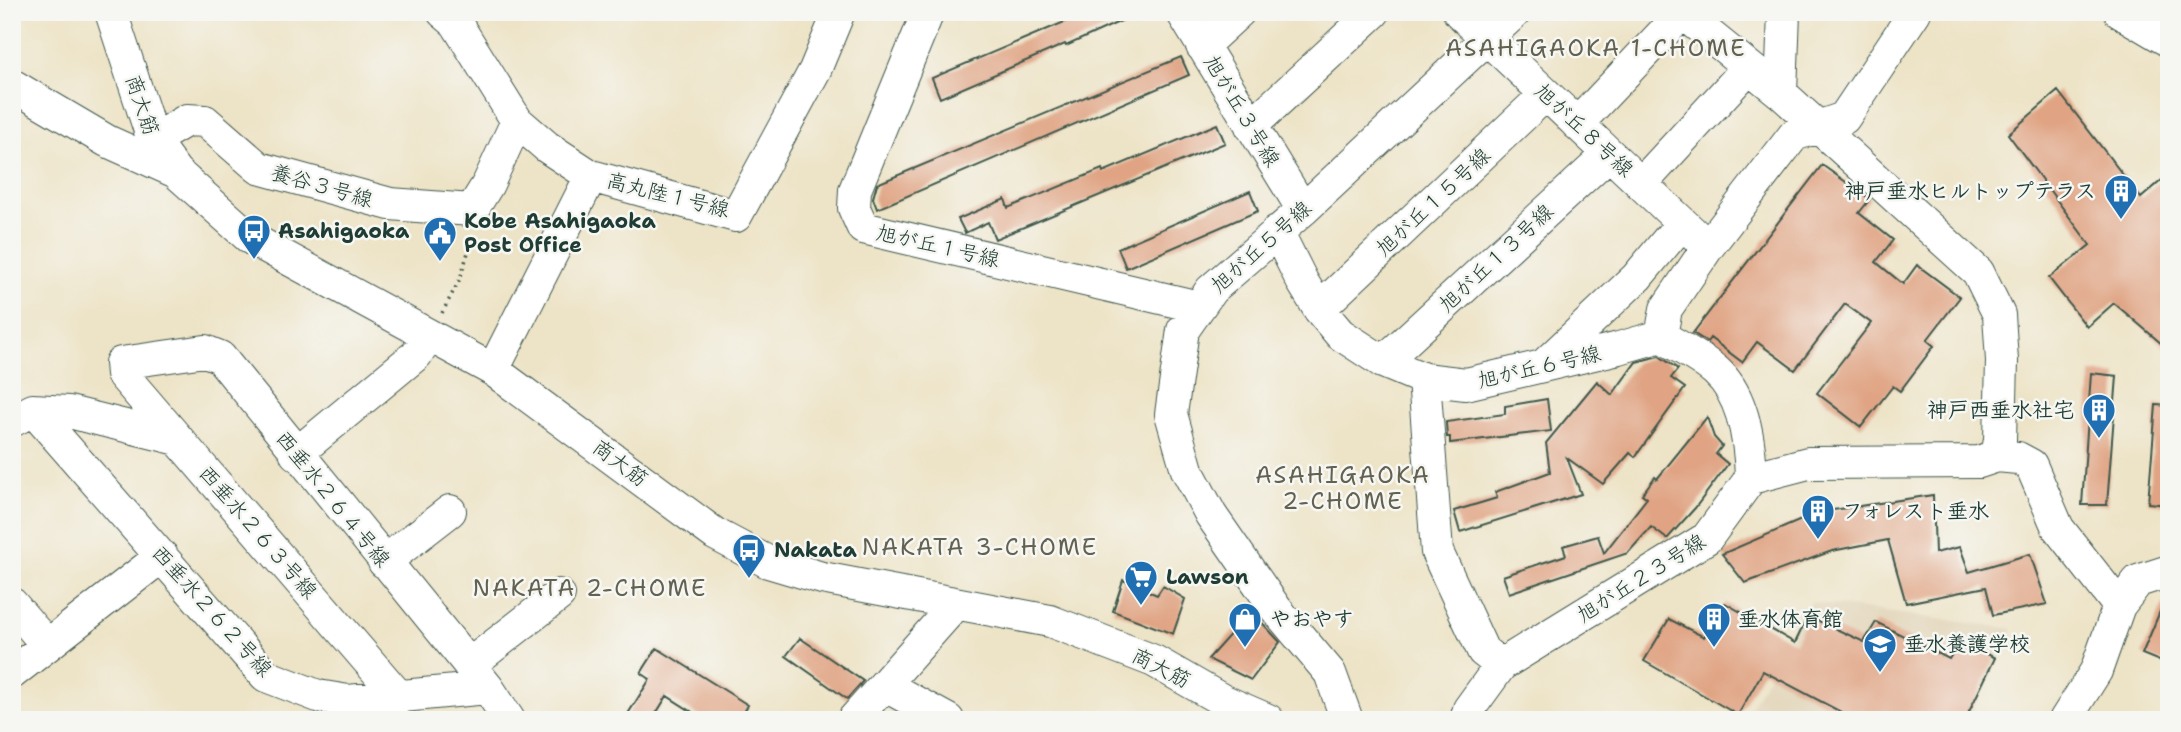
<svg xmlns="http://www.w3.org/2000/svg" width="2181" height="732" font-family="'Shantell Sans','Klee One',sans-serif">
  <rect width="100%" height="100%" fill="#f6f6f2"/>
  <filter id="ink" filterUnits="userSpaceOnUse"><feTurbulence type="fractalNoise" baseFrequency=".0143" numOctaves="2"/><feDisplacementMap in="SourceGraphic" scale="14" xChannelSelector="R" yChannelSelector="G"/><feConvolveMatrix kernelMatrix="1 2 1 2 8 2 1 2 1" color-interpolation-filters="sRGB"/></filter>
  <filter id="wash" filterUnits="userSpaceOnUse"><feTurbulence type="fractalNoise" baseFrequency=".00686" numOctaves="4" result="noise"/><feDisplacementMap in="SourceGraphic" scale="28" xChannelSelector="R" yChannelSelector="G"/><feGaussianBlur stdDeviation="1.57" result="paint"/><feColorMatrix in="noise" values="0 0 0 0 0 0 0 0 0 0 0 0 0 0 0 0 0 1.4 0 .05"/><feComposite in="paint" operator="in"/></filter>
  <g filter="url(#wash)">
    <rect width="100%" height="100%" fill="#ede3c6"/>
    <!-- built -->
    <path fill="#e1d3b5" d="M1811,602L2013,629L1968,720H1743Z"/>
    <g id="blocks">
      <!-- building -->
      <path fill="#e0a484" d="M1088,12H1141L1066,46L1065,44L940,98L932,78Z
        M1181,57L1189,75L877,209L873,198L877,184Z
        M2058,91L2141,198L2169,174V350L2114,303L2087,327L2049,278L2090,245L2008,134Z
        M1217,124L1225,143L995,239L988,222L965,233L958,219L1005,199L1008,208L1102,169L1103,172Z
        M1822,165L1870,199L1859,213L1893,240L1876,262L1903,284L1917,265L1960,297L1927,340L1934,346L1900,391L1893,386L1861,427L1817,393L1871,323L1845,304L1795,370L1757,342L1742,362L1710,338L1707,342L1693,333Z
        M1250,191L1258,211L1126,268L1118,248Z
        M1659,356L1678,369L1671,378L1685,388L1635,457L1630,453L1603,484L1567,458L1581,494L1460,532L1454,511L1497,498L1495,492L1550,472L1546,443L1597,381L1612,395L1636,362Z
        M2091,373L2117,376L2107,505H2082Z
        M1547,399L1551,431L1450,443V437H1447L1446,422L1505,414V406Z
        M2156,405L2169,406V505L2148,503Z
        M1707,417L1714,437L1722,446L1716,454L1728,464L1695,508L1667,539L1651,527L1628,553L1509,593L1503,576L1566,555L1563,546L1598,536L1604,553L1647,498L1642,494L1655,477L1657,479Z
        M1933,495L1935,553L1960,547L1969,572L2030,554L2047,604L1993,615L1986,587L1906,603L1888,540L1832,551L1745,583L1722,554L1820,512Z
        M1123,580L1157,595L1163,586L1185,599L1173,634L1113,611Z
        M2169,590V665L2142,654Z
        M1725,603L1795,643L1808,616L1864,642L1876,622L1949,659L1961,640L1995,658L1965,720H1856L1763,671L1738,715L1644,661L1669,619L1704,637Z
        M1251,611L1280,642L1251,680L1208,659Z
        M800,638L863,681L847,699L786,656Z
        M657,648L748,705L739,720H705L667,696L652,720H624L650,679L641,673Z"/>
    </g>
  </g>
  <g filter="url(#ink)">
    <use href="#blocks" fill-opacity="0" stroke="#3e564a" stroke-width="2"/>
    <g fill="none" stroke-linecap="round" stroke-linejoin="round">
      <defs>
        <path id="minor" d="M111,12L153,140L176,172L250,238L493,370L715,534L768,562L822,578L1050,621L1154,661L1222,700L1268,720
          M443,12L456,23L517,121L547,147L591,176
          M928,12L855,190L854,208L863,228L1199,307
          M1182,12L1303,210
          M1459,12L1708,247
          M1681,12L1781,93L1978,272L1999,315L2002,361L2000,440L1997,456L1979,462L1808,463L1751,478
          M2120,12L2169,41
          M1202,46L1239,12
          M12,85L107,141L176,172
          M1781,93L1784,12
          M1577,124L1682,13
          M1251,126L1374,12
          M153,140L187,120L205,121L259,168L390,204L472,210L488,184L517,121
          M1641,184L1748,68
          M1277,231L1302,281L1319,309L1340,334L1383,362L1424,379L1466,384L1619,348L1661,336
          M1319,309L1546,94
          M1661,336L1666,309L1708,247L1794,135L1844,118L1915,12
          M1383,362L1609,154
          M1544,365L1637,277L1682,223
          M493,370L591,176L736,216L815,70L839,12
          M1424,379L1437,552L1483,651L1501,665
          M33,410L266,676L318,696L348,701L488,688
          M12,421L33,410L69,412L178,439
          M296,454L416,355L430,336
          M1997,456L2018,458L2031,465L2058,528L2119,606
          M384,562L450,511
          M12,604L47,645
          M469,665L559,595
          M12,673L162,556
          M884,685L948,720
          M400,698L122,374L121,363L205,351L220,357L488,688L509,720
          M853,720L956,604
          M1347,720L1330,673L1276,609L1211,515L1187,470L1171,414L1183,330L1211,290L1303,210L1515,12
          M1466,720L1469,709L1501,665L1707,538L1751,478C1750,443 1744,396 1716,371C1700,357 1679,347 1661,336
          M2065,720L2096,671L2119,606L2138,581L2169,571"/>
      </defs>
      <!-- minor casing -->
      <use href="#minor" stroke="#3e564a" stroke-width="34"/>
      <!-- path -->
      <path stroke="#3e564a" stroke-width="3.5" stroke-dasharray="2 5" stroke-linecap="butt" d="M442,313L460,279L473,236"/>
      <!-- minor -->
      <use href="#minor" stroke="#fff" stroke-width="32"/>
    </g>
  </g>
  <!-- icons -->
  <defs>
    <symbol id="building-pin" viewBox="-11 -11 22 30"><path d="M0 17L-7.5 6A9.5 9.5 0 1 1 7.5 6Z" fill="#1f6fb2" stroke="#f6f6f2"/><path d="M-4-6H4V6H1V3H-1V6H-4ZM-2.5-4.3h1.7v1.8h-1.7ZM.8-4.3h1.7v1.8H.8ZM-2.5-1h1.7V.8h-1.7ZM.8-1h1.7V.8H.8Z" fill="#fff"/></symbol>
    <symbol id="bus-pin" viewBox="-11 -11 22 30"><path d="M0 17L-7.5 6A9.5 9.5 0 1 1 7.5 6Z" fill="#1f6fb2" stroke="#f6f6f2"/><path d="M-5-6H5V4H4V6H2V4H-2V6H-4V4H-5ZM-3.5-4V0h7V-4ZM-3.5 1.2v1.5H-2V1.2ZM2 1.2v1.5H3.5V1.2Z" fill="#fff"/></symbol>
    <symbol id="civic-pin" viewBox="-11 -11 22 30"><path d="M0 17L-7.5 6A9.5 9.5 0 1 1 7.5 6Z" fill="#1f6fb2" stroke="#f6f6f2"/><path d="M-.6-6.5H3V-4.5H.6V-3L4-1V1h2V6H-6V1h2V-1L-.6-3ZM-1.2 2.5V6h2.4V2.5Z" fill="#fff"/></symbol>
    <symbol id="supermarket-pin" viewBox="-11 -11 22 30"><path d="M0 17L-7.5 6A9.5 9.5 0 1 1 7.5 6Z" fill="#1f6fb2" stroke="#f6f6f2"/><path d="M-6-5.5h2.5l.6 2H6L4.5 2H-2.5L-4.4-4H-6ZM-1.5 3.2a1.3 1.3 0 1 0 .1 0ZM3 3.2a1.3 1.3 0 1 0 .1 0Z" fill="#fff"/></symbol>
    <symbol id="shop-pin" viewBox="-11 -11 22 30"><path d="M0 17L-7.5 6A9.5 9.5 0 1 1 7.5 6Z" fill="#1f6fb2" stroke="#f6f6f2"/><path d="M-5-2.5h2.3a2.7 3.5 0 0 1 5.4 0H5L5.5 6h-11ZM-1.5-2.5h3a1.5 2.3 0 0 0-3 0Z" fill="#fff"/></symbol>
    <symbol id="school-pin" viewBox="-11 -11 22 30"><path d="M0 17L-7.5 6A9.5 9.5 0 1 1 7.5 6Z" fill="#1f6fb2" stroke="#f6f6f2"/><path d="M0-5L7-2L0 1L-7-2ZM-4 1L0 2.5L4 1V4Q0 6-4 4Z" fill="#fff"/></symbol>
  </defs>
  <g fill-rule="evenodd">
    <use href="#building-pin" x="2102" y="172" width="38" height="52"/>
    <use href="#bus-pin" x="235" y="212" width="38" height="52"/>
    <use href="#civic-pin" x="421" y="214" width="38" height="52"/>
    <use href="#building-pin" x="2080" y="391" width="38" height="52"/>
    <use href="#building-pin" x="1799" y="492" width="38" height="52"/>
    <use href="#bus-pin" x="730" y="531" width="38" height="52"/>
    <use href="#supermarket-pin" x="1122" y="558" width="38" height="52"/>
    <use href="#shop-pin" x="1226" y="600" width="38" height="52"/>
    <use href="#building-pin" x="1695" y="600" width="38" height="52"/>
    <use href="#school-pin" x="1861" y="625" width="38" height="52"/>
  </g>
  <g text-anchor="middle" dominant-baseline="central" stroke-width="5" stroke-linejoin="round" paint-order="stroke">
    <!-- street labels -->
    <g font-size="21" fill="#1f3d34" stroke="#f6f6f2">
      <text transform="translate(142 105) rotate(71)">商大筋</text>
      <text transform="translate(1242 111) rotate(59)">旭が丘３号線</text>
      <text transform="translate(1584 130) rotate(43)">旭が丘８号線</text>
      <text transform="translate(322 186) rotate(16)">養谷３号線</text>
      <text transform="translate(668 195) rotate(14)">高丸陸１号線</text>
      <text transform="translate(1433 202) rotate(-43)">旭が丘１５号線</text>
      <text transform="translate(938 246) rotate(13)">旭が丘１号線</text>
      <text transform="translate(1261 247) rotate(-42)">旭が丘５号線</text>
      <text transform="translate(1496 258) rotate(-43)">旭が丘１３号線</text>
      <text transform="translate(1539 367) rotate(-13)">旭が丘６号線</text>
      <text transform="translate(620 463) rotate(37)">商大筋</text>
      <text transform="translate(333 499) rotate(51)">西垂水２６４号線</text>
      <text transform="translate(258 532) rotate(49)">西垂水２６３号線</text>
      <text transform="translate(1641 578) rotate(-32)">旭が丘２３号線</text>
      <text transform="translate(212 611) rotate(48)">西垂水２６２号線</text>
      <text transform="translate(1161 668) rotate(27)">商大筋</text>
    </g>
    <!-- poi labels -->
    <g font-size="21" font-weight="bold" fill="#1f3d34" stroke="#f6f6f2" text-anchor="start">
      <text x="2096" y="191" text-anchor="end">神戸垂水ヒルトップテラス</text>
      <text x="464" y="221">Kobe Asahigaoka<tspan x="464" dy="24">Post Office</tspan></text>
      <text x="278" y="231">Asahigaoka</text>
      <text x="2074" y="410" text-anchor="end">神戸西垂水社宅</text>
      <text x="1842" y="511">フォレスト垂水</text>
      <text x="774" y="550">Nakata</text>
      <text x="1166" y="577">Lawson</text>
      <text x="1270" y="619">やおやす</text>
      <text x="1738" y="619">垂水体育館</text>
      <text x="1904" y="644">垂水養護学校</text>
    </g>
    <!-- neighbourhood labels -->
    <g font-size="23" letter-spacing="2" fill="#636150" stroke="#f6f6f2">
      <text x="1596" y="48">ASAHIGAOKA 1-CHOME</text>
      <text x="1343" y="475">ASAHIGAOKA<tspan x="1343" dy="26">2-CHOME</tspan></text>
      <text x="980" y="547">NAKATA 3-CHOME</text>
      <text x="590" y="588">NAKATA 2-CHOME</text>
    </g>
  </g>
  <!-- margin -->
  <rect width="2181" height="732" fill="none" stroke="#f6f6f2" stroke-width="42"/>
</svg>
